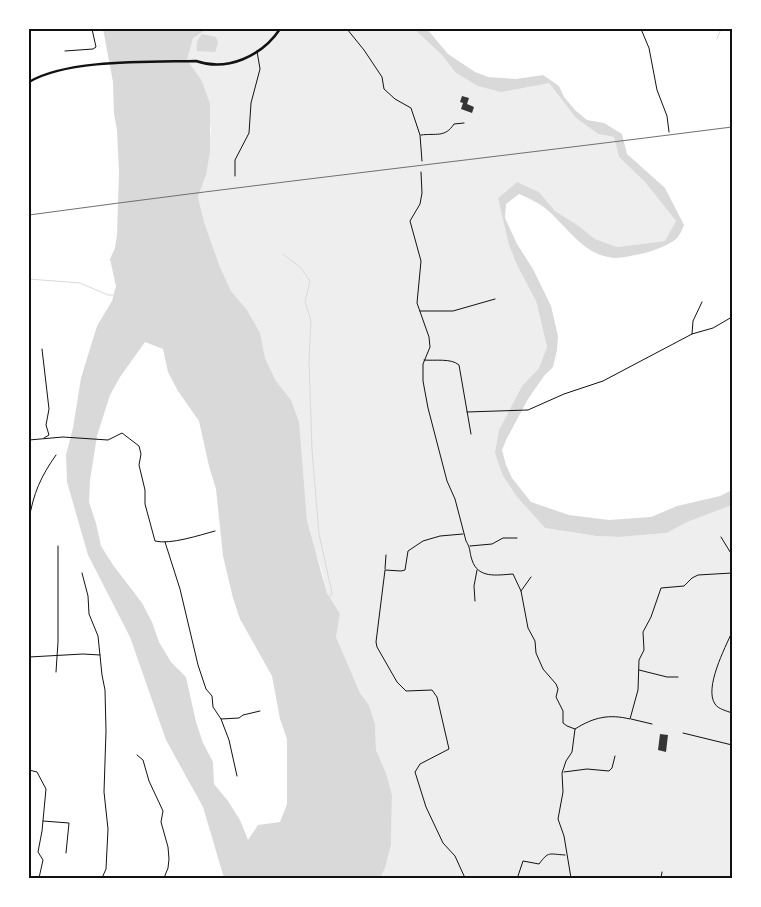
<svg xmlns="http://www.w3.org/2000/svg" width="761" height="907" font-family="Ubuntu,sans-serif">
  <rect width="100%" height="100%" fill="#fff"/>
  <!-- green -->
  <path fill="#eee" d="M207,29H414L441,54L456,73L525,86L549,83L576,118L598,134L614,137L619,157L645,182L676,221L666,241L617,247L595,239L576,224L555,211L539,192L517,182L498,198L518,267L536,301L547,348L539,368L522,386L499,430L503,476L517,497L545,528L596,536L619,537L667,533L687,522L732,505V878H380L385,868L391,845L392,795L386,773L376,750L375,724L369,705L360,693L336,637L340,614L327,593L321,568L313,545L307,521L300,446L291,400L276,381L265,358L259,333L247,310L231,291L220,267L204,222L198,197L206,175L211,128L187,60L193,37Z"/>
  <!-- water -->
  <path fill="#d9d9d9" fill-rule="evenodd" d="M103,29H207L193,38L187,60L202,81L210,104V152L206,175L198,197L204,222L220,267L231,291L247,310L260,333L265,358L276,381L291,400L299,422L307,521L327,593L340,614L336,637L360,693L369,705L375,724L376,750L386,773L392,795L391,845L385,868L380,878H224L203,807L166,740L130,637L88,555L67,482L66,455L73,428L81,378L97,326L112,301L116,286L110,259L115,248L117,235L119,172L117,130L114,114L113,82ZM145,342L163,349L168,372L178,391L199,421L209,466L216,489L223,556L233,598L240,619L272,676L280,719L287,739V804L280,822L258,825L248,840L240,820L228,801L214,784L213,762L203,743L196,722L186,677L171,662L159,642L152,622L142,603L113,565L101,546L96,523L89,502L90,480L97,436L110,395L120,377Z
    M414,29H427L448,54L475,72L488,77L516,79L543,75L559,86L564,97L575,110L587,120L604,123L622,134L627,154L665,188L684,225C682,229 680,236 676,239C669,245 655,250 645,253C633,255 620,260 608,257C581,252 565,224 545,208C537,202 528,198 519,194L506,204L505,218L517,244L533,269L551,306L558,336L557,350L553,367L544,376L528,399L507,438L502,450L506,465L512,478L531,502L569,515L609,520L651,517L677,506L720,496L732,490V505L687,522L667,533L619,537L596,536L545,528L517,497L503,476L495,453L499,430L522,386L539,368L547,347L536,301L518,267L509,245L498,198L517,182L539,192L555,211L576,224L595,239L617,247L665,241L676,221L645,182L619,157L614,137L598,134L576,118L549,83L501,92L478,86L456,73L441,54Z
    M202,34L216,37L218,43L215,52L197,51C196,45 197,39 202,34Z"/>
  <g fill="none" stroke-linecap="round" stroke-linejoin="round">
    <!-- stream -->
    <path stroke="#d9d9d9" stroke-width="1" d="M717,39L721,29
      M283,254L300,267L310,281L305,302L311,321L309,361L312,450L319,534L332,593L329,598
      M29,279L80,283L108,295H115"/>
  </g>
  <!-- building -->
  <path fill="#353535" d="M462,96L469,98L467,104L474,107L472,113L461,109L463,103L460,102Z
    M660,734L668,735L666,752L658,750Z"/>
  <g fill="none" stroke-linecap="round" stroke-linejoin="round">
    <!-- minor -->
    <path stroke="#111" stroke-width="1" d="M347,29L364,50L382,77L384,89L395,99L411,108L420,135L422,161
      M641,29L649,48L657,90L667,116L669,132
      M65,51L93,49L96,47L92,29
      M421,135C436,133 445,138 454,124L464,123
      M421,172L422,193L420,204L410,221L421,261L417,303L429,337L430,347L423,364V381L428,408L447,481L455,499L466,541C471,549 469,551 472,560C478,579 497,575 513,574L521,591L528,628L535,641L536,653L543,669L556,684L558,689L556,697L563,711V723L567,726L575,729
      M235,176V160L249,133L251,103L260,69L257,51
      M420,311H453L495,299
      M692,334L713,328L732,317
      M42,349L49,409L46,425L49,435L44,438
      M424,360C435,361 451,358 459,365L471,434
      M467,412L528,410L564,394L603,381L692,334L693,321L702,302
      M29,440L63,437L108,440L122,433L139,446L141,454L139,465L145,490V504L155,541C170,545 200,535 215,531
      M29,520C33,494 41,476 56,455
      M463,534L440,536L423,541L408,551L405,570L401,571L385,570L376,642L377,647L397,682L406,691L432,690L437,697L449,749L420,764L415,772L426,807L443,843L455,856L465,878
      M721,537L732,555
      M165,542L180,589L198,665L206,689L212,696L213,707L221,719L239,718L243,715L260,711
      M470,546L492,544L503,538H517
      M385,569L386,555
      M82,573L88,596L89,614L98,636L102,675L105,690L106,731L104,792L108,829L106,869L102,878
      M521,591L531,577
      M475,601L474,586L477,570
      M732,632C725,648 704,688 715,704C718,709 727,711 732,713
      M29,657L83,654L100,655
      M639,670L667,677H678
      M56,672L58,642V546
      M221,719L229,740L237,776
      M631,719L652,724
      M683,733L732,745
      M137,755L143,760L149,781L163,811L161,822L168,847L169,859L168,868L164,878
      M29,770L37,772L46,789L42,831L38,852L43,860L39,878
      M564,772L587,769L609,771L612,768L615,756
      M43,821L69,823L66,853
      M518,876L523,861L539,864C549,851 548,854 565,855
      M571,878L564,836L558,819L563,792L562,773L566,761L572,752L575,729C594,717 609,714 630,719L638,690L639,660L644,650L643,632L651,617L661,588L684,586L692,578L698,575L732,573
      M661,878L662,872"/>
    <!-- trunk -->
    <path stroke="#111" stroke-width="2.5" d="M29,82C67,59 150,62 196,61C227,72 262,56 280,29"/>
    <!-- rail -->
    <path stroke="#707070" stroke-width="1" d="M29,215C263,183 498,157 732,127"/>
  </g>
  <!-- border -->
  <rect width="761" height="907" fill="none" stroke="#ffffff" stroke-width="60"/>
  <rect x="30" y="30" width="701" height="847" fill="none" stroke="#111" stroke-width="2"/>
</svg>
